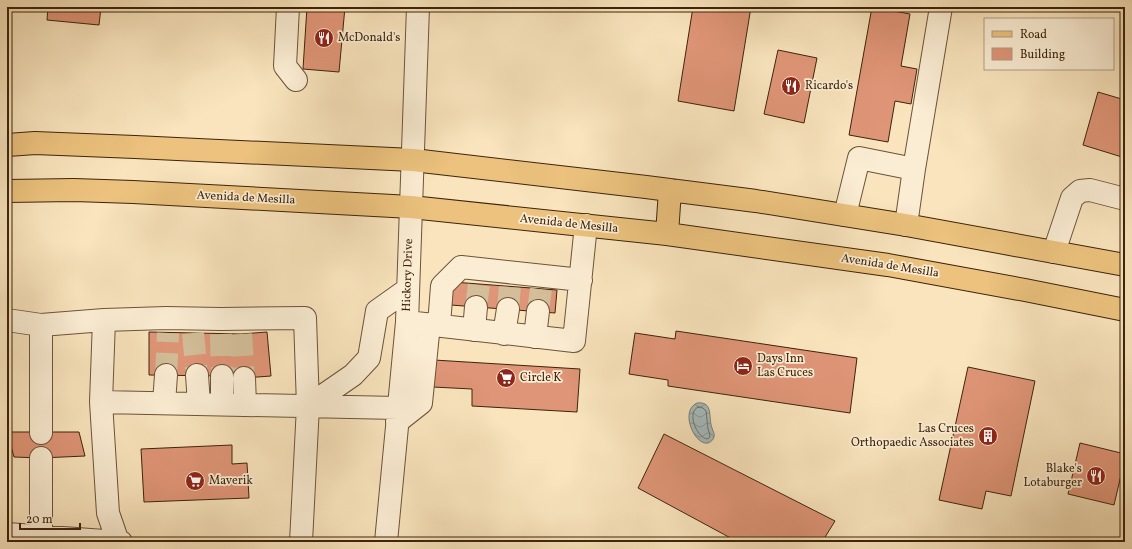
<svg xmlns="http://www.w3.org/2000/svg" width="1132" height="549" font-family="Vollkorn,serif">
  <defs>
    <pattern id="water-waves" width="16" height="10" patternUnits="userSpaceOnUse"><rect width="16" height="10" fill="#a4bbbd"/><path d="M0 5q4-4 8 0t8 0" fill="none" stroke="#879898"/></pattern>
  </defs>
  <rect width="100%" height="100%" fill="#f9e4bd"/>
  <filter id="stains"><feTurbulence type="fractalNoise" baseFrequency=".005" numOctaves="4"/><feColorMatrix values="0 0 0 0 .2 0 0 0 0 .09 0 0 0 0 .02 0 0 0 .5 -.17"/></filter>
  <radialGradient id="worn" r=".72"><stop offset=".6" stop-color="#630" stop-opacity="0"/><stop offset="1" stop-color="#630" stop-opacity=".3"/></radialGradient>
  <!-- water -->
  <path fill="url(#water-waves)" stroke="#7a7f76" d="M697,403C714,401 708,418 712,428C713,432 715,433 714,437C713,440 711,442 708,443C695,446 679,411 697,403Z"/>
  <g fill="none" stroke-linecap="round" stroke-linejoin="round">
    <!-- shore -->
    <path stroke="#707064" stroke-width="1" d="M698,407L703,408L706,411L708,429L710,435L709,438L707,439C697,437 686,413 698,407Z"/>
  </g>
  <!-- building -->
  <path fill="#df9577" stroke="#3c240b" d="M48,7H101L99,25L47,20Z
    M307,7H345L339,72L303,69Z
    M693,7H751L734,111L678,101Z
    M872,7L910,14L901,66L917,69L911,104L895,101L888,142L849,135Z
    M778,50L817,58L804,123L764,114Z
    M1098,92L1125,100V145L1122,157L1083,145Z
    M453,282L557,290L555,313L451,305Z
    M676,331L857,358L850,413L668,386V380L629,374L635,333L675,339Z
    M149,332L241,334L267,332L271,376L244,378L222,376L149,375Z
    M434,360L580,369L577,412L472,406V389L433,387Z
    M968,367L1035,381L1011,496L986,491L982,509L939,500Z
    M7,432H79L85,456L41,458L14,457Z
    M664,434L835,521L822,542H738L638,488Z
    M1080,443L1125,454V458L1114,505L1068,494Z
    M232,445V464L247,463L249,498L144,502L141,449Z"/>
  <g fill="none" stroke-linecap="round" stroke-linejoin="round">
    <!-- minor-tunnel -->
    <path stroke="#d3be99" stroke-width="22" stroke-dasharray="22 11" stroke-linecap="butt" d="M476,307L479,284
      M508,309L510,286
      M538,311L541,289
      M193,333L197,375
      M221,334L222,376
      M241,334L244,378
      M166,375L168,333"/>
    <defs>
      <path id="minor" d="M288,7L285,66L296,80
        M845,215L859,158L914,169
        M906,225L914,169L941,7
        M1054,252L1072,198L1080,191L1090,190L1125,199
        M7,320L41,325L104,320
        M407,322L574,341L586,225
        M41,325V433
        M439,325L442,286L461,267L581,280
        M474,330L476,307
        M504,334L508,309
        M535,337L538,311
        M197,375L199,404
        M222,376V404
        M244,378L245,405
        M101,402L104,320L166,318L221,319L305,318L308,406L301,542
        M164,403L166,375
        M308,406L353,375L369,358L377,311L408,289
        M397,422L421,403L429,324
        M41,458V536
        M7,534L118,542
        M121,542H118L108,513L101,402L398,408
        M386,542L407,322L418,7"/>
      <path id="major" d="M7,145L35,143L135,147L413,160L646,187L756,201L906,225L1125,265
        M7,191L74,190L133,192L411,207L667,234L888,265L1025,290L1125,310
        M667,234L670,190"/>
    </defs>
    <!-- minor casing -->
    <use href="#minor" stroke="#6b5438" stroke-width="24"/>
    <!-- major casing -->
    <use href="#major" stroke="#3c240b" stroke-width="24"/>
    <!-- minor -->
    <use href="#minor" stroke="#fbedd4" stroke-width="22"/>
    <!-- major -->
    <use href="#major" stroke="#ecc27e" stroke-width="22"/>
  </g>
  <!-- icons -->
  <defs>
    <symbol id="restaurant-disc" viewBox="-11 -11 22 22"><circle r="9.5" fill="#8f2418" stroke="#fbedd4"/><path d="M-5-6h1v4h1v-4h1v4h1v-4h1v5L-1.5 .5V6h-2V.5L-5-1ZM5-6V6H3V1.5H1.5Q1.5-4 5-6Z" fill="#fff"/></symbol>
    <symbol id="hotel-disc" viewBox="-11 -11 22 22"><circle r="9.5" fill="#8f2418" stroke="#fbedd4"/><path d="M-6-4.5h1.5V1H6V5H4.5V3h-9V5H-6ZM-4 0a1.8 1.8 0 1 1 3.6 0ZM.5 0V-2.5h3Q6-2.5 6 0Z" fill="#fff"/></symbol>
    <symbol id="supermarket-disc" viewBox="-11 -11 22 22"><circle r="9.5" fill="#8f2418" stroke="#fbedd4"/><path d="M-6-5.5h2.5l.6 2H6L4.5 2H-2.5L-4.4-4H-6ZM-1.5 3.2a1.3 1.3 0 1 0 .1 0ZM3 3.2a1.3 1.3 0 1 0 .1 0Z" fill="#fff"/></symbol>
    <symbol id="building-disc" viewBox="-11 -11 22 22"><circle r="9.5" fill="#8f2418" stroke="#fbedd4"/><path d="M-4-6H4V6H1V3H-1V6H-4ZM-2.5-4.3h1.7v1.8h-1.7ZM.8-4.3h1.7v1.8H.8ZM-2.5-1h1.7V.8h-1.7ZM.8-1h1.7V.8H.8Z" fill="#fff"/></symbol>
  </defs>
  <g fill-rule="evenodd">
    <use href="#restaurant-disc" x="313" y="27" width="22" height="22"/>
    <use href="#restaurant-disc" x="780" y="75" width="22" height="22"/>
    <use href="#hotel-disc" x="732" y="355" width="22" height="22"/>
    <use href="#supermarket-disc" x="495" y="367" width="22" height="22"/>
    <use href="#building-disc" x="977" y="425" width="22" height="22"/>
    <use href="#restaurant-disc" x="1085" y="465" width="22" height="22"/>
    <use href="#supermarket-disc" x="184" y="470" width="22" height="22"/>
  </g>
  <g text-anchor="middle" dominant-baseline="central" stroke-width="3.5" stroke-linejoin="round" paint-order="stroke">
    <!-- poi labels -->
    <g font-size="12" fill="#3c240b" stroke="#fbedd4" text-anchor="start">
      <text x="338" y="38">McDonald's</text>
      <text x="805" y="86">Ricardo's</text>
      <text x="757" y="359">Days Inn<tspan x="757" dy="14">Las Cruces</tspan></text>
      <text x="520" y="378">Circle K</text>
      <text x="974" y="429" text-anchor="end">Las Cruces<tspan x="974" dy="14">Orthopaedic Associates</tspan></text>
      <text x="1082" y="469" text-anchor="end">Blake's<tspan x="1082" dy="14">Lotaburger</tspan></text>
      <text x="209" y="481">Maverik</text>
    </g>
    <!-- street labels -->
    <g font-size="12" fill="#3c240b" stroke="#fbedd4">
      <text transform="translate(246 198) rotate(3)">Avenida de Mesilla</text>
      <text transform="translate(569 224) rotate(6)">Avenida de Mesilla</text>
      <text transform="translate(890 266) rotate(9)">Avenida de Mesilla</text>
      <text transform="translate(408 275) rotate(-88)">Hickory Drive</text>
    </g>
  </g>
  <!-- margin -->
  <rect width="1132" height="549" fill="none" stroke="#f9e4bd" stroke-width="24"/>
  <rect x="8" y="8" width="1116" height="533" fill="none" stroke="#3c240b" stroke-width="2"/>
  <rect x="12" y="12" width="1108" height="525" fill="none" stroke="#3c240b"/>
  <!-- legend -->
  <rect x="984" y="18" width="130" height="52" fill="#fbedd4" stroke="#af9d84"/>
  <rect x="992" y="31" width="20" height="6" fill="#ecc27e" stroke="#af9d84"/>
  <text x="1020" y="38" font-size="12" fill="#3c240b">Road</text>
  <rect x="992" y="48" width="20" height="12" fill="#df9577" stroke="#af9d84"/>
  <text x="1020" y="58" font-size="12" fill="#3c240b">Building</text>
  <!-- scale -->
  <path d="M20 523v6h60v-6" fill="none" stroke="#3c240b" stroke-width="2"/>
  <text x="26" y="523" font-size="12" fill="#3c240b" stroke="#fbedd4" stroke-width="3" paint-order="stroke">20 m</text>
  <rect width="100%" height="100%" filter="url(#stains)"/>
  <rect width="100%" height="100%" fill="url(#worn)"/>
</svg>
